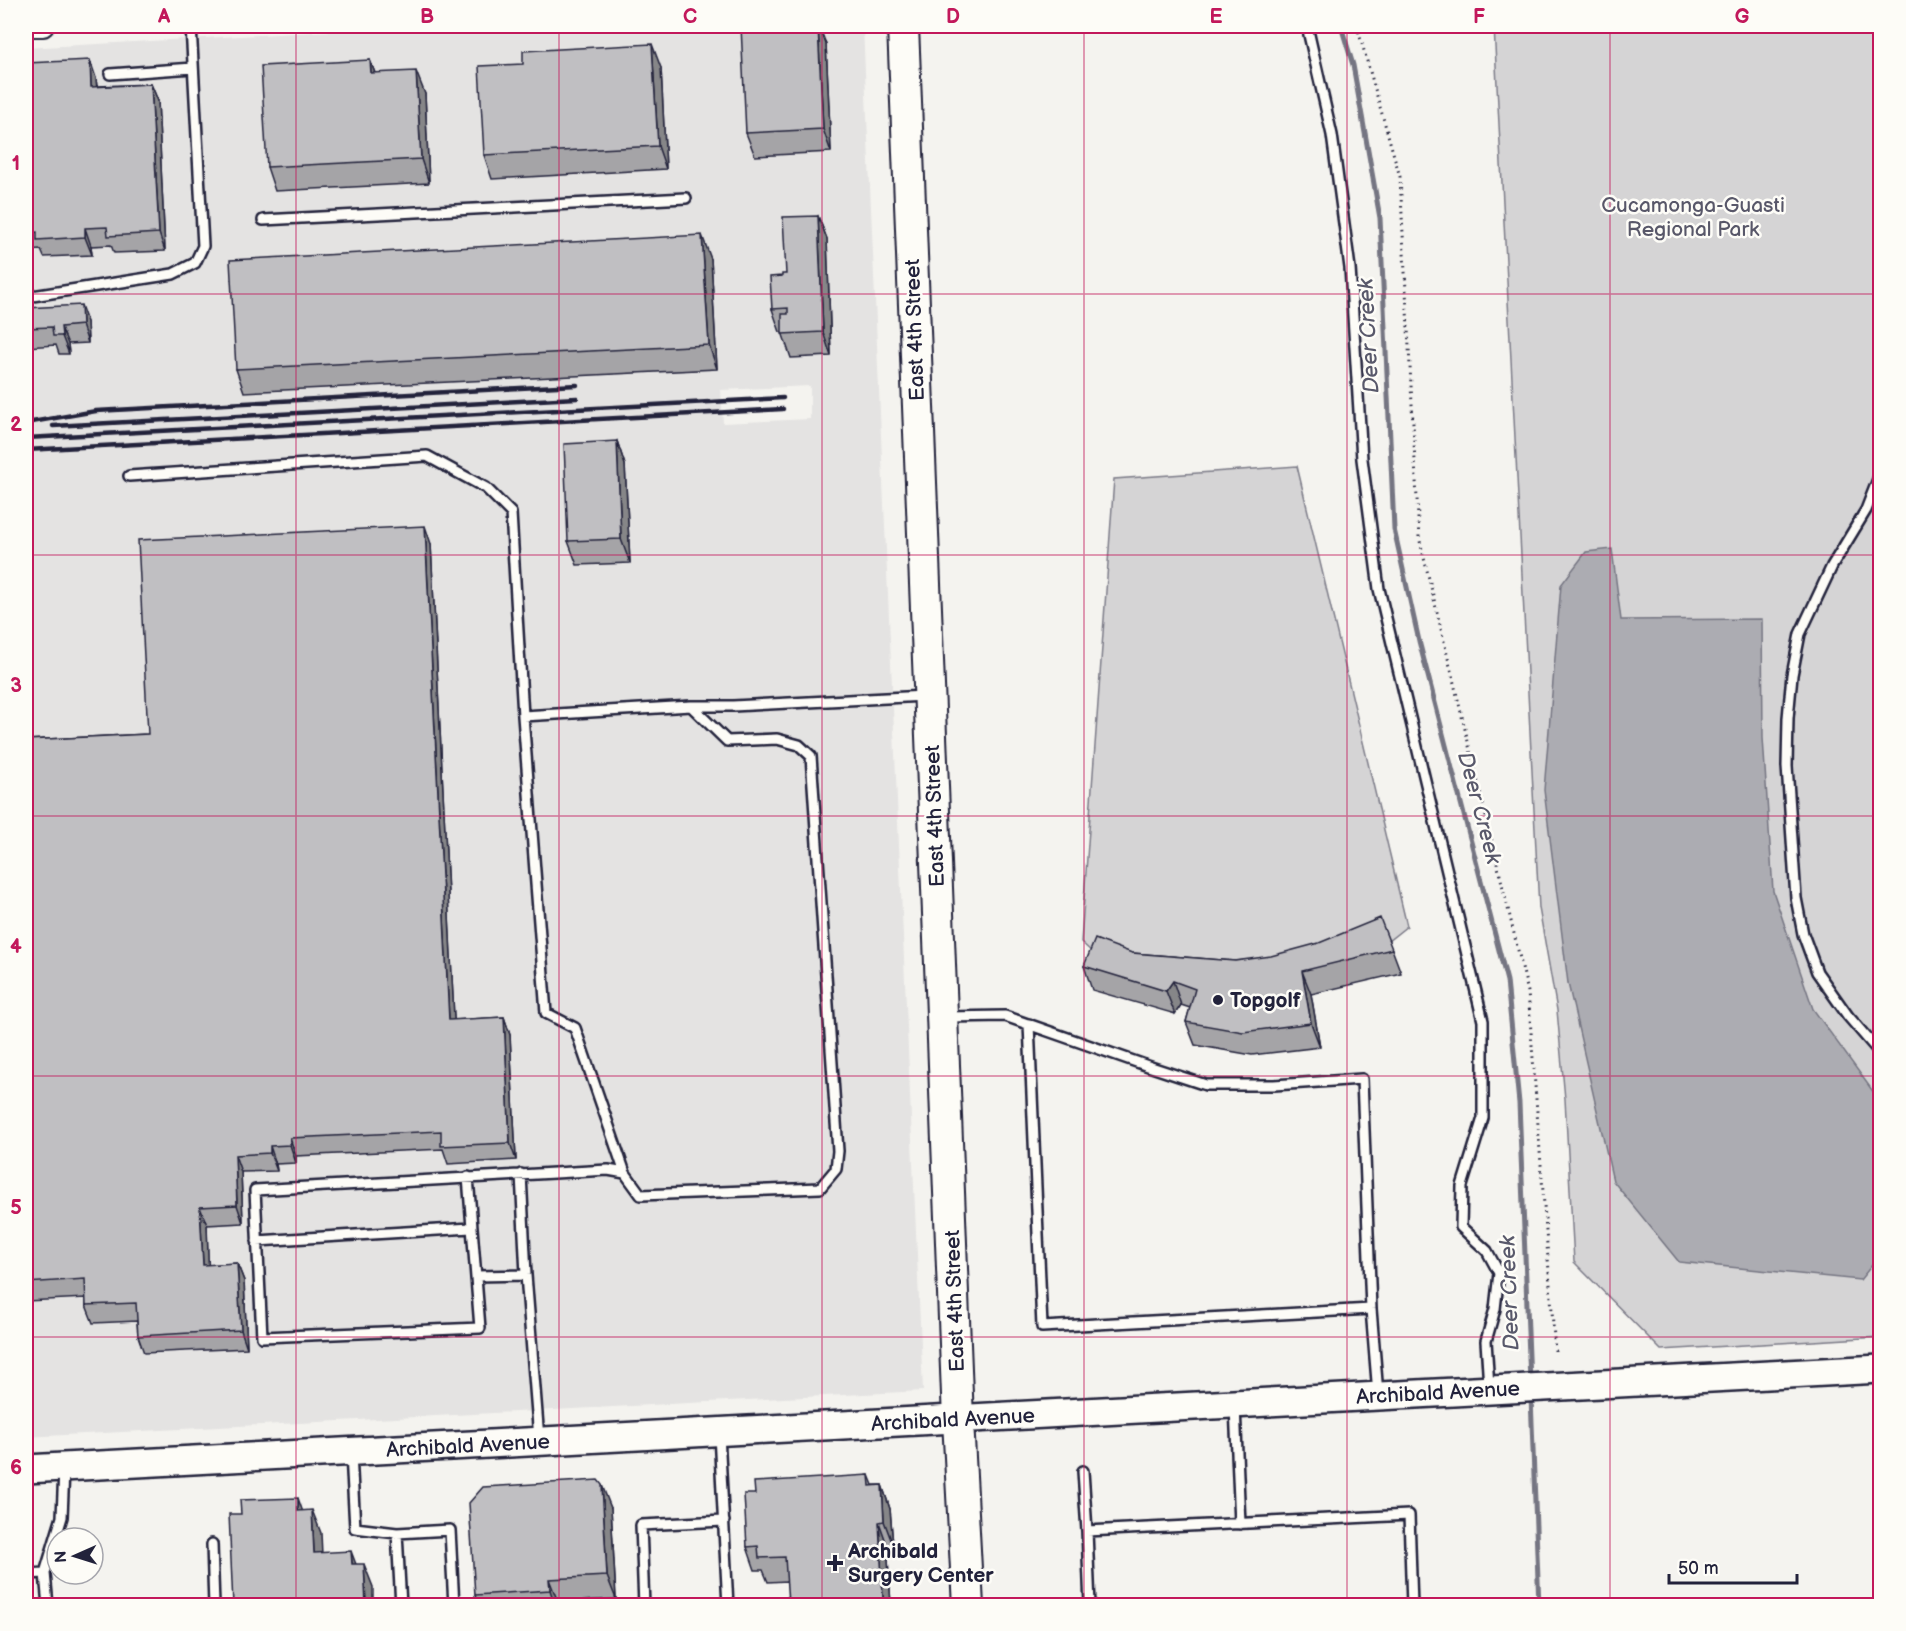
<svg xmlns="http://www.w3.org/2000/svg" width="1906" height="1631" font-family="'Balsamiq Sans',sans-serif">
  <rect width="100%" height="100%" fill="#f4f3ef"/>
  <filter id="ink" filterUnits="userSpaceOnUse"><feTurbulence type="fractalNoise" baseFrequency=".0167" numOctaves="2"/><feDisplacementMap in="SourceGraphic" scale="12" xChannelSelector="R" yChannelSelector="G"/><feConvolveMatrix kernelMatrix="1 2 1 2 8 2 1 2 1" color-interpolation-filters="sRGB"/></filter>
  <g filter="url(#ink)">
    <!-- built -->
    <path fill="#e4e3e2" fill-rule="evenodd" d="M423,26H863L923,1391L26,1437V48ZM810,386V419L723,423L721,390Z"/>
    <!-- green -->
    <path fill="#d5d4d5" stroke="#7c7b88" stroke-width="1.5" d="M1494,26H1880V1337L1661,1350L1574,1262L1565,1099L1557,1010L1539,908Z
      M1297,466L1407,926L1388,941L1328,967L1103,962L1081,942L1114,479Z"/>
    <!-- water -->
    <path fill="#acacb2" stroke="#757582" stroke-width="1.5" d="M1612,549L1621,620L1762,619L1763,738L1773,891L1813,1009L1880,1101V1255L1860,1280L1679,1262L1613,1181L1568,983L1544,790L1561,585L1586,552Z"/>
    <g fill="none" stroke-linecap="round" stroke-linejoin="round">
      <!-- stream -->
      <path stroke="#757582" stroke-width="5" d="M1341,26L1353,65L1380,218L1394,529L1419,641L1507,981L1519,1103L1530,1382
        M1531,1397L1539,1606"/>
      <defs>
        <path id="service" d="M1307,26L1332,135L1350,268L1362,459L1379,589L1483,1021V1118L1462,1186L1461,1227L1487,1251L1499,1273L1495,1309L1486,1341L1489,1387
          M110,74L193,68
          M263,220L686,198
          M26,297L173,274L195,263L203,246L191,26
          M1880,474L1866,510L1832,566L1800,634L1792,675L1788,718L1787,766L1796,898L1803,934L1817,972L1848,1016L1880,1053
          M129,476L427,456L486,488L511,513L523,716
          M691,706H733L925,696
          M946,1017L1005,1016L1148,1066L1206,1085H1274L1362,1079L1371,1309L1378,1394
          M1029,1024L1042,1327L1371,1309
          M521,1174L526,1275L539,1439
          M468,1177L480,1328L262,1337L255,1190L608,1170L625,1173L641,1195L820,1188L836,1169L838,1151L811,756L799,745L777,739L727,741L691,706L523,716L546,1013L575,1028L625,1173
          M257,1241L471,1228
          M476,1276L526,1275
          M1235,1406L1240,1524
          M719,1434L728,1606
          M351,1454L355,1528L397,1533L450,1530L454,1606
          M1083,1471L1087,1531
          M397,1533L401,1606
          M212,1544L214,1606
          M26,1574L45,1573
          M48,1606L45,1573L62,1517L64,1469
          M644,1606L641,1525L724,1521
          M1090,1606L1087,1531L1409,1515L1412,1606"/>
        <path id="minor" d="M26,26H43"/>
        <path id="secondary" d="M26,1469L1880,1369"/>
        <path id="primary" d="M903,26L958,1420L968,1606"/>
      </defs>
      <!-- service casing -->
      <use href="#service" stroke="#22223b" stroke-width="14"/>
      <!-- minor casing -->
      <use href="#minor" stroke="#22223b" stroke-width="24"/>
      <!-- secondary casing -->
      <use href="#secondary" stroke="#22223b" stroke-width="32"/>
      <!-- primary casing -->
      <use href="#primary" stroke="#22223b" stroke-width="34"/>
      <!-- path -->
      <path stroke="#22223b" stroke-width="3" stroke-dasharray="1.5 4.5" stroke-linecap="butt" d="M1357,26L1400,177L1419,537L1528,992L1555,1351"/>
      <!-- service -->
      <use href="#service" stroke="#fdfcf7" stroke-width="9"/>
      <!-- minor -->
      <use href="#minor" stroke="#fdfcf7" stroke-width="20"/>
      <!-- secondary -->
      <use href="#secondary" stroke="#fdfcf7" stroke-width="27"/>
      <!-- primary -->
      <use href="#primary" stroke="#fdfcf7" stroke-width="30"/>
      <!-- rail -->
      <path stroke="#22223b" stroke-width="4.5" d="M26,423L96,411L577,385
        M53,426L577,398
        M26,438L783,398
        M26,450L783,409"/>
    </g>
    <!-- wall -->
    <path fill="#a5a4a7" stroke="#22223b" stroke-width="1.5" d="M826,44L831,152L755,156L746,133Z
      M370,60L375,73L425,94L429,183L275,191L267,167Z
      M26,63L96,78L97,86L151,84L158,101L165,251L114,253L111,245L91,246L92,255L44,257L41,250L26,251Z
      M523,64L661,68L666,169L492,179L484,155Z
      M818,216L827,239L831,356L791,358L782,332H780L772,309L782,276L786,274Z
      M711,259L717,369L244,392L236,369Z
      M26,308L87,322L88,343L68,344L69,354H59L56,345L26,347Z
      M617,441L625,465L630,563L577,565L568,541Z
      M431,544L454,1020L504,1017L510,1035L516,1160L448,1164L443,1149L296,1156V1163L276,1164L277,1171L241,1172L243,1223L207,1225L208,1265L237,1263L244,1281L247,1348L144,1353L138,1336L137,1321L93,1323L86,1305V1298L26,1301V740L148,734Z
      M1392,949L1401,973L1311,994L1320,1047L1252,1055L1195,1045L1186,1022L1190,1008L1181,1005L1175,1014L1092,990L1084,966L1132,953L1235,961Z
      M869,1475L873,1485H882L890,1509L893,1545H887L891,1605H789L787,1581L768,1582L763,1570H755L747,1547L755,1494Z
      M611,1508L616,1599L558,1602V1605H478L475,1595Z"/>
    <!-- shaded-wall -->
    <path fill="#868688" stroke="#22223b" stroke-width="1.5" d="M818,26H819L826,44L831,152L823,129Z
      M652,44L661,68L666,169L658,146Z
      M90,60L96,78L98,104L91,87Z
      M370,60L379,84L371,73Z
      M416,71L425,94L429,183L421,159Z
      M151,84L158,101L165,251L159,233Z
      M818,216L827,239L831,356L823,332Z
      M85,228L91,246L92,255L85,237Z
      M702,235L711,259L717,369L709,345Z
      M81,305L87,322L88,343L82,325Z
      M61,327L68,344L69,354L62,336Z
      M617,441L625,465L630,563L621,539Z
      M425,526L431,544L455,1038L449,1020Z
      M1302,971L1311,994L1320,1047L1311,1023Z
      M1173,981L1181,1005L1175,1014L1166,991Z
      M504,1017L510,1035L516,1160L510,1143Z
      M290,1138L296,1156V1163L290,1145Z
      M270,1146L276,1164L277,1171L270,1153Z
      M235,1155L241,1172L243,1223L237,1205Z
      M200,1207L207,1225L209,1283L203,1265Z
      M237,1263L244,1281L247,1348L241,1330Z
      M602,1485L611,1508L616,1599L607,1576Z
      M882,1485L890,1509L893,1545L884,1521Z
      M298,1498L306,1521L298,1511Z
      M312,1510L321,1533L323,1576L314,1553Z
      M879,1522L887,1545L891,1605H886L883,1599Z
      M351,1551L360,1575L352,1564Z
      M364,1564L373,1587V1605H366Z
      M549,1579L558,1602V1605H555L550,1590Z"/>
    <!-- building -->
    <path fill="#c0bfc2" stroke="#22223b" stroke-width="1.5" d="M741,26H818L823,129L746,133Z
      M652,44L658,146L484,155L479,66L523,64V51Z
      M90,60L91,87L151,84L159,233L108,236L107,227L85,228V237L37,240V232L26,233V63Z
      M370,60L371,73L416,71L421,159L267,167L261,66Z
      M818,216L823,332L782,334V314H788V308L772,309L770,277L782,276V274H786L783,217Z
      M702,235L709,345L236,369L230,260Z
      M81,305L82,325L61,327L62,336H53L52,327L26,328V308Z
      M617,441L621,539L568,541L564,444Z
      M425,526L449,1020L504,1017L510,1143L441,1146V1131L290,1138V1145L270,1146V1153L235,1155L237,1205L200,1207L203,1265L237,1263L241,1330L138,1336L136,1303L86,1305L85,1279L26,1283V740L148,734L138,540Z
      M1380,918L1392,949L1302,971L1311,1023L1243,1032L1186,1022L1195,989L1173,981L1166,991L1084,966L1095,939L1132,953L1235,961L1271,956L1319,943Z
      M869,1475L870,1486L882,1485L884,1521L879,1522L883,1599H870V1605H801V1604H788L785,1557L759,1558L758,1546L747,1547L744,1494H755L754,1482Z
      M598,1480L602,1485L607,1576L549,1579L550,1590L475,1595L469,1503L483,1487Z
      M298,1498V1511L312,1510L314,1553L351,1551L352,1564H364L366,1605H233L229,1514H241L240,1500Z"/>
  </g>
  <!-- grid -->
  <path fill="none" stroke="#c2185b" stroke-width="1.5" stroke-opacity="0.55" d="M296,26V1606M559,26V1606M822,26V1606M1084,26V1606M1347,26V1606M1610,26V1606M26,294H1880M26,555H1880M26,816H1880M26,1076H1880M26,1337H1880"/>
  <!-- markers -->
  <g fill="#22223b" stroke="#fdfcf7" stroke-width="2">
    <circle cx="1218" cy="1000" r="6"/>
    <path d="M832 1554h6v6h6v6h-6v6h-6v-6h-6v-6h6z"/>
  </g>
  <g text-anchor="middle" dominant-baseline="central" stroke-width="5" stroke-linejoin="round" paint-order="stroke">
    <!-- park labels -->
    <g font-size="21" fill="#585769" stroke="#fdfcf7">
      <text x="1693" y="205">Cucamonga-Guasti<tspan x="1693" dy="24">Regional Park</tspan></text>
    </g>
    <!-- street labels -->
    <g font-size="21" fill="#22223b" stroke="#fdfcf7">
      <text transform="translate(915 330) rotate(-92)">East 4th Street</text>
      <text transform="translate(935 816) rotate(-92)">East 4th Street</text>
      <text transform="translate(955 1301) rotate(-92)">East 4th Street</text>
      <text transform="translate(1438 1393) rotate(-3)">Archibald Avenue</text>
      <text transform="translate(953 1420) rotate(-3)">Archibald Avenue</text>
      <text transform="translate(468 1446) rotate(-3)">Archibald Avenue</text>
    </g>
    <!-- poi labels -->
    <g font-size="21" font-weight="bold" fill="#22223b" stroke="#fdfcf7" text-anchor="start">
      <text x="1230" y="1000">Topgolf</text>
      <text x="848" y="1551">Archibald<tspan x="848" dy="24">Surgery Center</tspan></text>
    </g>
    <!-- water labels -->
    <g font-size="22" font-style="italic" fill="#59596b" stroke="#fdfcf7">
      <text transform="translate(1369 336) rotate(-93)">Deer Creek</text>
      <text transform="translate(1479 808) rotate(75)">Deer Creek</text>
      <text transform="translate(1510 1293) rotate(-92)">Deer Creek</text>
    </g>
  </g>
  <!-- margin -->
  <rect width="1906" height="1631" fill="none" stroke="#fdfcf7" stroke-width="66"/>
  <!-- north arrow -->
  <g transform="translate(75 1556) rotate(267)"><circle r="28" fill="#fdfcf7" stroke="#a5a5ac" stroke-width="1.5"/>
  <path d="M0-4.5L10 22L0 15L-10 22Z" fill="#22223b"/>
  <text y="-9" font-size="16" font-weight="bold" text-anchor="middle" fill="#22223b">N</text>
  </g>
  <!-- scale -->
  <path d="M1669 1574v9h128v-9" fill="none" stroke="#22223b" stroke-width="3"/>
  <text x="1678" y="1574" font-size="18" fill="#22223b" stroke="#fdfcf7" stroke-width="4.5" paint-order="stroke">50 m</text>
  <rect x="33" y="33" width="1840" height="1565" fill="none" stroke="#c2185b" stroke-width="2"/>
  <g font-size="20" text-anchor="middle" font-weight="bold" fill="#c2185b">
    <text x="164" y="23">A</text>
    <text x="427" y="23">B</text>
    <text x="690" y="23">C</text>
    <text x="953" y="23">D</text>
    <text x="1216" y="23">E</text>
    <text x="1479" y="23">F</text>
    <text x="1742" y="23">G</text>
    <text x="16" y="170">1</text>
    <text x="16" y="431">2</text>
    <text x="16" y="692">3</text>
    <text x="16" y="953">4</text>
    <text x="16" y="1214">5</text>
    <text x="16" y="1474">6</text>
  </g>
</svg>
